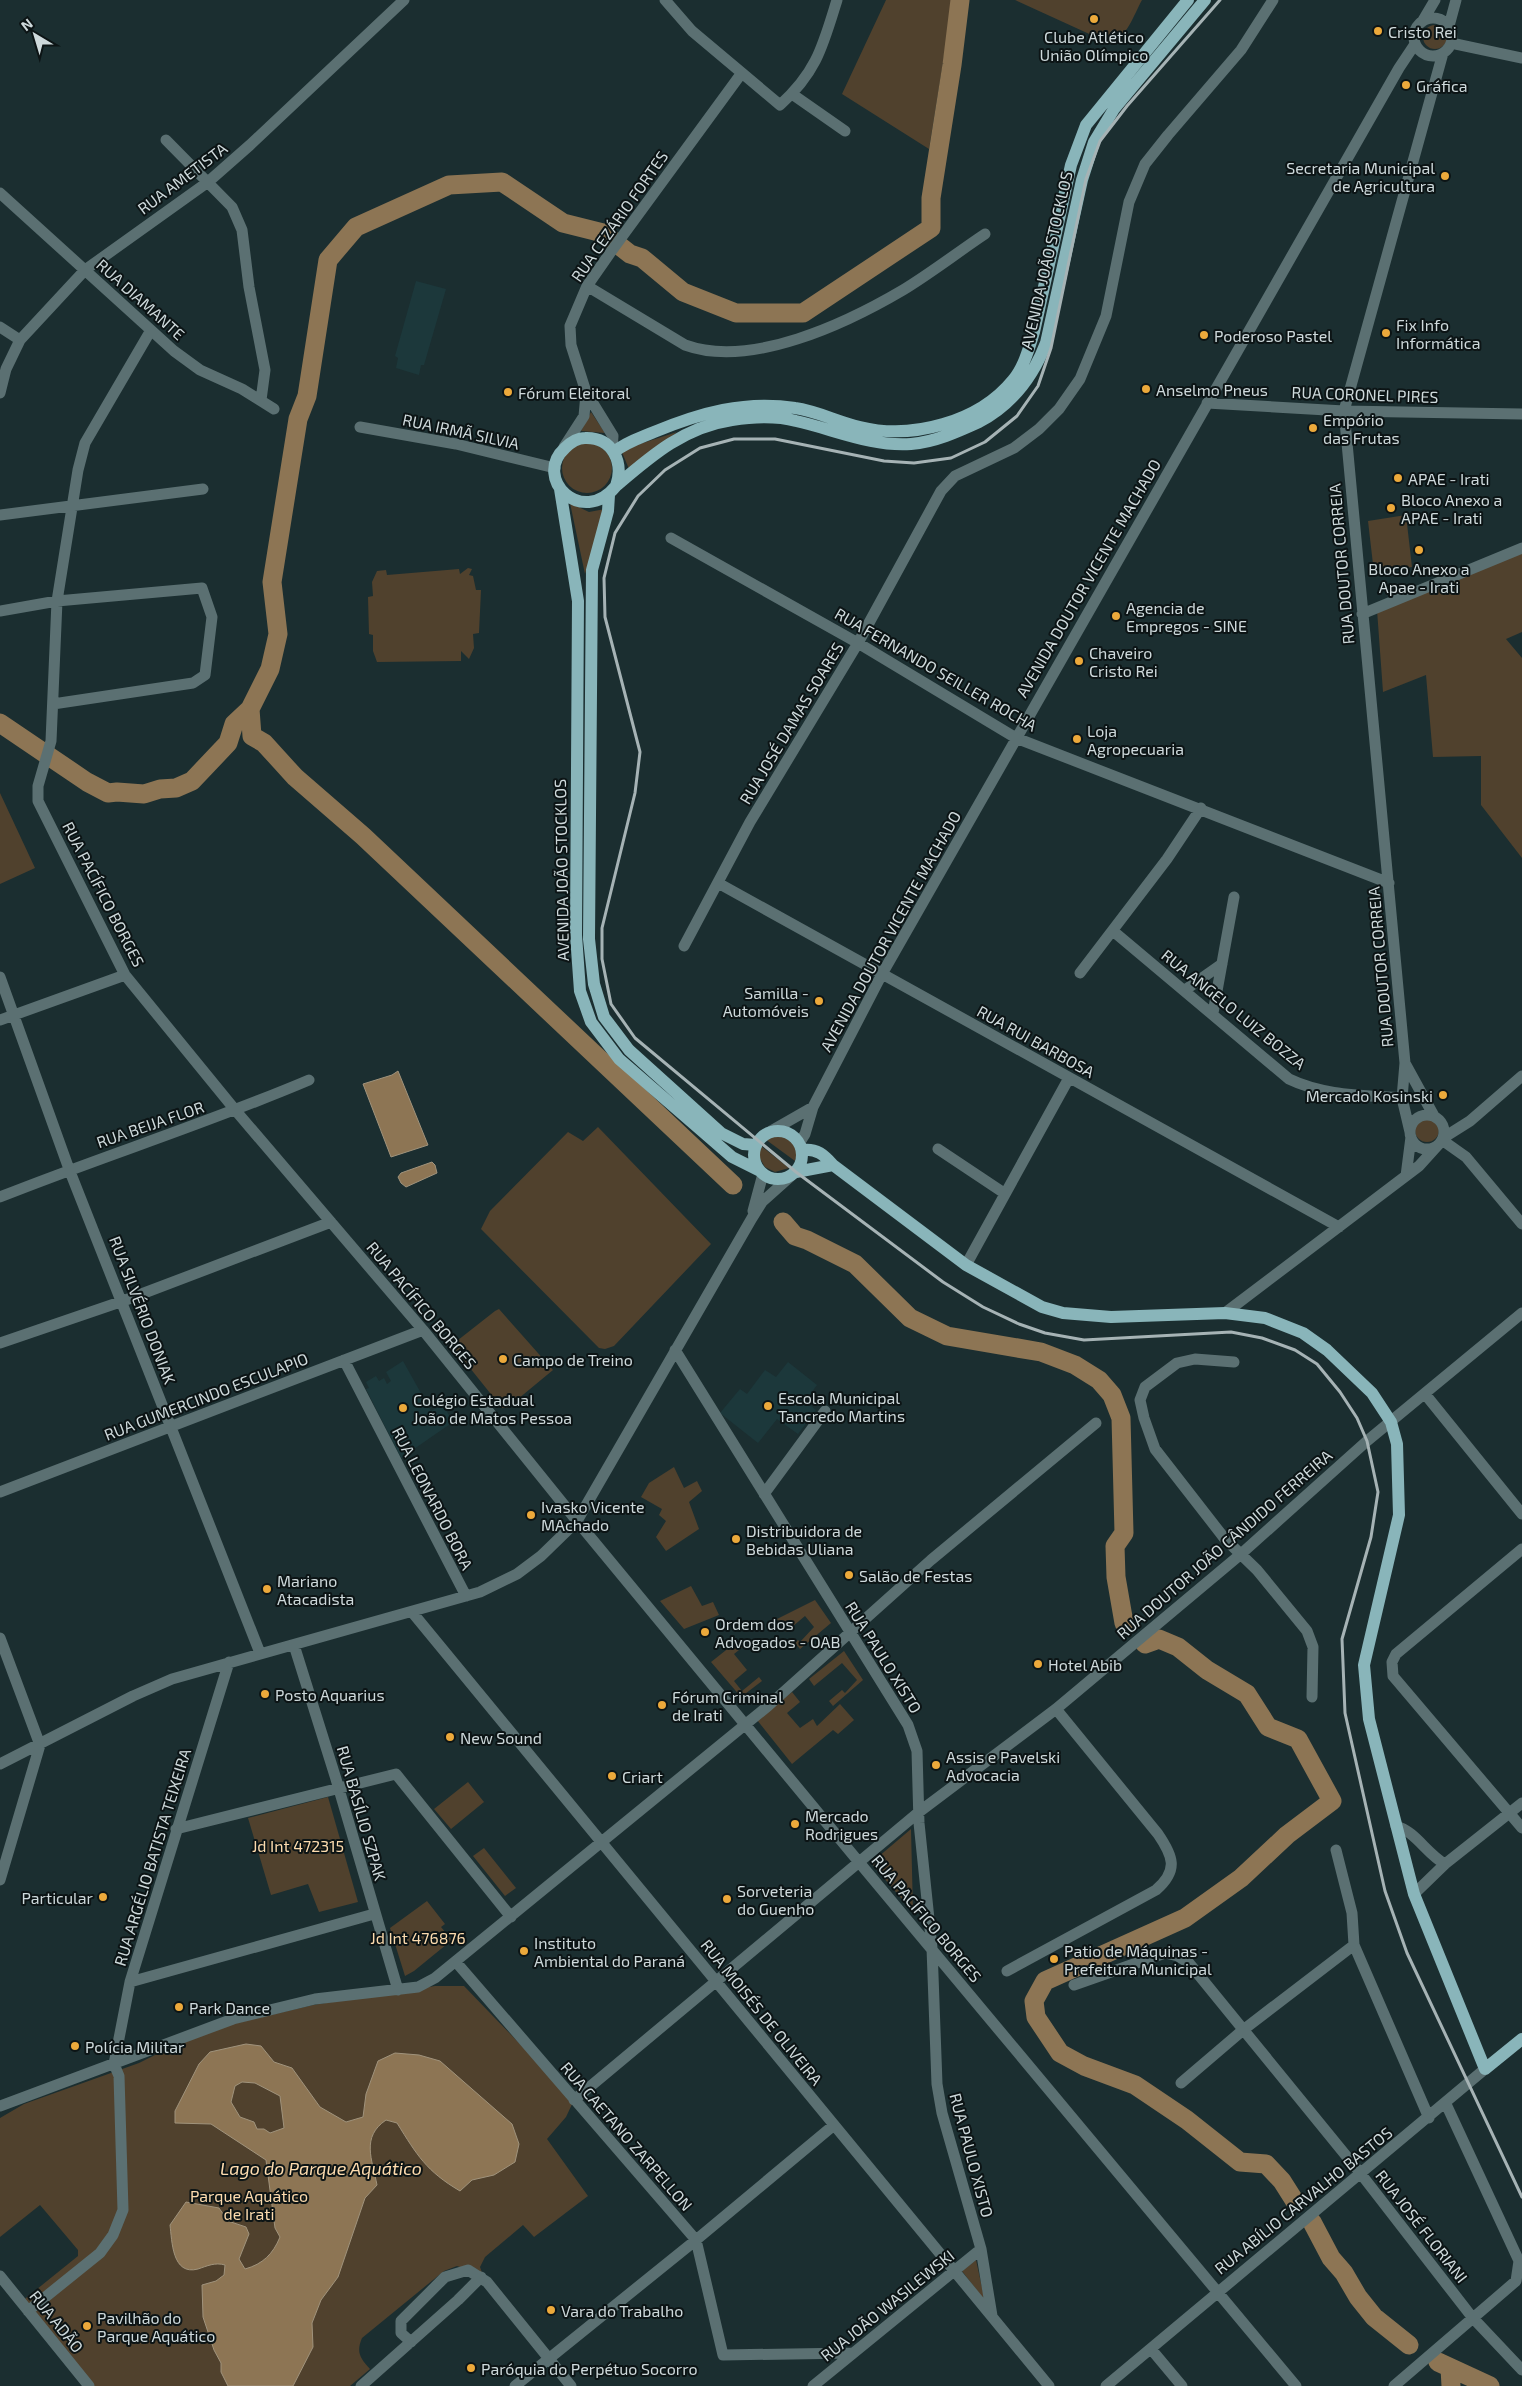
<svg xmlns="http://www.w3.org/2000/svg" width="1522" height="2386" font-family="'Exo 2',sans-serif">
  <rect width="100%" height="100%" fill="#1b2e30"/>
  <!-- built -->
  <path fill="#1c383b" d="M416,281L446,289L424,365H421L419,375L396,368L398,358L395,356Z
    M403,1361L431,1411L443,1405L453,1422L401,1458L366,1389L369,1388L366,1382L376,1376L379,1381L384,1378L387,1384L391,1381L386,1372Z
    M788,1362L817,1385L805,1401L816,1410L798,1434L777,1419L758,1443L720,1413L740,1389L747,1394L765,1370L776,1377Z"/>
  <!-- green -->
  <path fill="#50412d" d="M886,0H953L929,149L842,94Z
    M1015,0H1142C1133,16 1128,37 1109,43Z
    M1423 37a12 12 0 1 1 24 0a12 12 0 1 1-24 0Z
    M591,412L605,433L581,431Z
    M677,432L629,469L621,450Z
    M562 468a25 25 0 1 1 50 0a25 25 0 1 1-50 0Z
    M570,503L589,512L605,509L585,574Z
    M1406,515L1412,567L1374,573L1368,521Z
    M1522,552V632L1506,639L1522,658V858L1481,805V756L1433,757L1426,675L1383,692L1377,610Z
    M468,568L472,569L469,575L473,576L476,590H481L479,633L473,634L474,648L469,659L461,651V661L377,662L373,651V635L369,634L368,597L373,596L372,582L377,571L386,570L387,575L459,569L460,574Z
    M0,793L35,868L0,884Z
    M1415 1130a12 12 0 1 1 24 0a12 12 0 1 1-24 0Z
    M598,1127L711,1244L614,1346L605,1349L599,1348L481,1229L490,1211L568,1132L583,1141Z
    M778,1134C793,1136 800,1147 795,1161L765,1139Z
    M761,1146L789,1168L775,1172L765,1167L759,1157Z
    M499,1309L553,1370L507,1408H502L454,1348L453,1344L495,1311Z
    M674,1467L684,1488L697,1481L702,1491L689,1502L699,1529L666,1551L656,1537L666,1521L659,1515L662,1509L641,1497L649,1483Z
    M691,1586L702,1606L713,1602L719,1615L684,1629L660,1601Z
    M815,1600L831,1623L800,1649L795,1643L798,1640L800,1642L814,1627L805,1616L786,1632L777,1619Z
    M740,1639L744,1646L734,1654L747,1670L734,1681L742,1691L759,1677L762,1681L741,1697L711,1662Z
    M844,1651L863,1680L833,1706L829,1701L842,1690L845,1693L857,1680L842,1663L814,1686L809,1679Z
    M792,1692L800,1702L787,1713L800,1728L813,1719L817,1726L840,1704L854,1720L838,1734L833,1730L792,1764L757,1720Z
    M468,1782L484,1802L451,1829L434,1809Z
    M328,1797L358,1902L319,1912L308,1884L271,1895L248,1818Z
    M911,1829L913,1912L871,1863Z
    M484,1848L516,1888L505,1896L473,1856Z
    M427,1901L445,1924L441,1927L452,1940L414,1971L405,1976L390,1928Z
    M435,1986H464L574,2100L566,2117L547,2139L588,2196L534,2237L523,2225L485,2257L480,2267L485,2281L474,2272L457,2266L444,2271L362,2338C356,2352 360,2358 370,2369L350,2386H90L21,2302L78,2256V2250L40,2205L0,2237V2118L24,2104L139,2063L189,2038L233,2024L313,2005Z
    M976,2260L985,2301L962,2271Z"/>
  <!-- water -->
  <path fill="#8d7554" stroke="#a0937c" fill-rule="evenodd" d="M398,1071L428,1145L391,1157L363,1084L392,1075Z
    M432,1162L435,1165L437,1173L406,1187L401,1183L398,1177L401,1173Z
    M246,2044L261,2046L274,2062L292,2068L320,2107L346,2122L363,2117L366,2094L378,2061L395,2053L419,2055L440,2061L512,2124L519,2144L515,2162L494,2175L472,2180L460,2191C426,2171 417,2155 397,2123L386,2120C361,2137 372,2159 377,2185L365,2198L338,2277L321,2300L312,2323L313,2347L293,2386H228L221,2372V2363L214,2350L203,2317L202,2285L216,2281L224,2275L225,2265C215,2262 207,2266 198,2269C172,2276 172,2241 170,2225L186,2202L219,2208L228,2221L246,2227L249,2234L239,2259L245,2269C263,2264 273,2254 280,2237L275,2228L266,2160L211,2124L175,2123V2111L199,2064L210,2052ZM242,2082L255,2083L280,2096L284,2128L270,2133L264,2129H257L254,2122L240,2117L231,2102L235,2086Z"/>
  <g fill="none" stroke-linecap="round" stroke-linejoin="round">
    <!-- river -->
    <path stroke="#8d7554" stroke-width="19" d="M0,723L87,782L108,793L117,792L144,794L160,789L176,788L192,781L228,743L234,724L250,709
      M733,1185L363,836L295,777L264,743L252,736L250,709L270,669L278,634L272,582L298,419L307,396L328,260L356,227L449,185L502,182L563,223L603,233L630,254L642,258L683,292L736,313H803L931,228V198L952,65L960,0
      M783,1222L795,1236L807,1240L855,1264L910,1318L947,1336L1041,1352L1075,1365L1099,1380L1112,1395L1121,1418L1124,1533L1115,1546L1116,1577L1124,1623
      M1145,1644L1159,1639L1178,1647L1207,1670L1247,1694L1268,1727L1298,1739L1332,1801L1287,1835L1241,1878L1185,1918L1045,1981L1034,2001L1036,2017L1060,2053L1084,2066L1135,2085L1187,2120L1240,2162L1266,2164L1282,2181L1294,2200
      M1312,2222L1331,2258L1344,2273L1358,2297L1374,2317L1409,2345
      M1438,2362L1490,2386
      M1450,2368L1451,2386"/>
    <!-- minor -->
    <path stroke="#5b7072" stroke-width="11" d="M665,0L692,31L780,105C817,72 823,45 837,0
      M1414 37a19 19 0 1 1 38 0a19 19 0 1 1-38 0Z
      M1422,22L1435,0
      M1449,26L1456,0
      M1451,43L1522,58
      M792,94L845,131
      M166,140L232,207L242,230L249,287L265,370L261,400
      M0,193L174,351L200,370L242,389L274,409
      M587,286L685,345C751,369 847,323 903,290C931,273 958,252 985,234
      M0,327L20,340
      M151,330L85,443L78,470L57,601L51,741L38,786V801L125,975L236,1111L423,1330L577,1521L858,1861L1296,2386
      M0,393L6,369L20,340L85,270L208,182L250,145L404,0
      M1207,403L1344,411L1522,414
      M360,427L456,444L555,468
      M564,447L584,416L586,394
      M612,449L613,436L586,392L571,345L570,326L587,286L610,253L741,74
      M0,515L203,489
      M671,538L858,643L1016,738L1389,883
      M0,611L57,601L202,588L212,617L205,675L193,683L53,704
      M1362,614L1522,548
      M718,883L1339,1227
      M1113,931L1289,1079C1324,1096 1364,1095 1402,1098
      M684,946L750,822L858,643L941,491L955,476L1014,448L1039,429L1059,409L1080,379L1106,316L1129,202L1145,164L1168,135L1241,50L1273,0
      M1080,973L1167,859L1201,808
      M0,977L69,1169L260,1653
      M1185,990L1222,964
      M1213,1013L1234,897
      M0,1020L125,975
      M1406,1065L1434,1116
      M1410 1132a17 17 0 1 1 34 0a17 17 0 1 1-34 0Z
      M771,1131L813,1107
      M1410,1132L1402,1098L1405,1063L1344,411L1443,53
      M1443,1138L1470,1121L1522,1076
      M1442,1140L1466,1157L1522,1224
      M800,1142L805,1134L813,1107L882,974L1399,68L1415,44
      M938,1149L1004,1193
      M1406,1176L1411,1137
      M0,1197C103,1156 208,1123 309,1080
      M753,1211L763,1174
      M966,1265L1069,1078
      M1225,1313L1419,1166L1438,1145
      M0,1343L123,1301L331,1222
      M675,1350L908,1725L917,1751L919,1823L932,1948L937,2084L942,2113L981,2249L992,2316
      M344,1360L466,1596
      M1234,1362L1195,1359L1177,1363L1145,1387L1140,1400L1144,1418L1155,1449L1225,1539L1257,1570L1307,1631L1313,1647L1312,1697
      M1425,1394L1522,1514
      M0,1492L423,1330
      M764,1494L825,1411
      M1522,1549L1396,1654L1392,1662L1393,1676L1522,1828
      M412,1612L1049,2386
      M0,1638L40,1745L0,1880
      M294,1645L336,1779L398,1990
      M0,1764L133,1696L172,1679L480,1592L517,1574L541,1556L577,1521L752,1218L762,1202L790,1177
      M1396,1826C1415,1831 1427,1854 1445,1864
      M176,1829L396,1774L511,1917
      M1336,1850L1352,1913L1354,1945L1429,2118
      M1414,1894L1445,1864L1522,1803
      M456,1962L696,2240L723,2355L852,2353
      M1007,1971L1156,1890C1179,1870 1173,1856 1158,1834L1056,1709
      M130,1982L374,1914
      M1074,1985L1165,1953L1178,1956L1189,1963L1361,2174L1472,2317L1522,2370
      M1181,2083L1243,2030L1354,1945
      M574,2100L919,1812L1056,1709L1241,1554L1367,1441L1522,1313
      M0,2106L233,2019L315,1999L418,1987L435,1978L768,1706L931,1560L1096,1423
      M0,2276L89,2386
      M28,2311L100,2253L113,2235L123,2210L119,2076L114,2064L130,1982L229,1662
      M411,2342L401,2333V2321L445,2277L468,2270L487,2282L571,2386
      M1151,2349L1182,2386
      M361,2386L458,2300L481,2277
      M515,2386L696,2240L834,2125
      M813,2386L981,2249
      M1106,2386L1485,2069
      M1394,2386L1516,2281L1519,2261L1446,2104"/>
    <!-- major -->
    <path stroke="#89b5ba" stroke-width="12" d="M614,452C626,442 640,438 654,432C700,413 745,400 795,408C817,411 838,422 860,427C912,440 979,422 1013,380C1024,367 1029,348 1034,332L1071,165L1086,125L1188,0
      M616,486C624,463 613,437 585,438C577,438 571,442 565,448C532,478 582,528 616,486C651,456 684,427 732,420C752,417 777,416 796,421C833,429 872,447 911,444C935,442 957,432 979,422C1011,405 1033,377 1046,343L1082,180L1094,142L1114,109L1205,0
      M560,489L578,601L576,935L580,991L591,1022L619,1059L732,1157L760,1171
      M609,495L608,511L592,570L589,939L594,984L604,1017L629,1050L721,1133L743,1144L756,1145
      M754 1155a24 24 0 1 1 48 0a24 24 0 1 1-48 0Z
      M802,1150C817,1148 824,1155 833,1165L966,1265L1042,1307L1063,1313L1111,1317L1225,1313L1265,1318L1303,1333L1327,1350L1372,1393L1391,1422L1397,1444L1399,1515L1364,1665L1369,1719L1414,1894L1485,2069L1522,2039
      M796,1172L833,1165"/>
    <!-- rail -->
    <path stroke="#a6b3b5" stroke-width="3" d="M1220,0L1127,106L1100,141L1086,179L1051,348L1038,386L1017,416L985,442L951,458L914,463L884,461L775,439H734L700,448L665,470L638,496L615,533L604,578L605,617L640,752L635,793L602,928V959L611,1004L635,1038L796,1172L943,1282L983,1307L1019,1324L1045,1333L1084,1340L1231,1332L1262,1338L1295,1350L1317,1364L1340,1392L1357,1418L1367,1441L1378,1492L1371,1537L1342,1639L1345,1713L1385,1891L1407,1953L1522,2197"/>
  </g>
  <!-- markers -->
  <g fill="#eca93b" stroke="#0c1415" stroke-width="2">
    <circle cx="1094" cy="19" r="5"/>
    <circle cx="1378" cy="31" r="5"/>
    <circle cx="1406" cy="85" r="5"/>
    <circle cx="1445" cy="176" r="5"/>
    <circle cx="1386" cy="333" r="5"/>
    <circle cx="1204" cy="335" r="5"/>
    <circle cx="1146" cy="389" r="5"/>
    <circle cx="508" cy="392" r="5"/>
    <circle cx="1313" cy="428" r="5"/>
    <circle cx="1398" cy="478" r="5"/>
    <circle cx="1391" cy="508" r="5"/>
    <circle cx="1419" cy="550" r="5"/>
    <circle cx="1116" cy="616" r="5"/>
    <circle cx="1079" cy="661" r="5"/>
    <circle cx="1077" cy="739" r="5"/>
    <circle cx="819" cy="1001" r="5"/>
    <circle cx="1443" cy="1095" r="5"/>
    <circle cx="503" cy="1359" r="5"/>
    <circle cx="768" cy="1406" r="5"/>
    <circle cx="403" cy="1408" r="5"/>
    <circle cx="531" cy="1515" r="5"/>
    <circle cx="736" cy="1539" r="5"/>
    <circle cx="849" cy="1575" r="5"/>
    <circle cx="267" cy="1589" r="5"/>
    <circle cx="705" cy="1632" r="5"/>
    <circle cx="1038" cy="1664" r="5"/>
    <circle cx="265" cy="1694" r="5"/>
    <circle cx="662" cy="1705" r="5"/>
    <circle cx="450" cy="1737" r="5"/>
    <circle cx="936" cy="1765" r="5"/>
    <circle cx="612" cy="1776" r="5"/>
    <circle cx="795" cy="1824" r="5"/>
    <circle cx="103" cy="1897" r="5"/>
    <circle cx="727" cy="1899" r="5"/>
    <circle cx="524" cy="1951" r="5"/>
    <circle cx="1054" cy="1959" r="5"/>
    <circle cx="179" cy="2007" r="5"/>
    <circle cx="75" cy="2046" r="5"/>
    <circle cx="551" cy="2310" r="5"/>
    <circle cx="87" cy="2326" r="5"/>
    <circle cx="471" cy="2368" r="5"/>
  </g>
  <g text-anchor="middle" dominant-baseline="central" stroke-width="4" stroke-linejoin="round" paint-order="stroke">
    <!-- poi labels -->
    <g font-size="16" fill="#ced9db" stroke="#0c1415" text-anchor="start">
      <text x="1388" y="31">Cristo Rei</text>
      <text x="1094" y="36" text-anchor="middle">Clube Atlético<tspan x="1094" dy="18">União Olímpico</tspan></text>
      <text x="1416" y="85">Gráfica</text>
      <text x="1435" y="167" text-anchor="end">Secretaria Municipal<tspan x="1435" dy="18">de Agricultura</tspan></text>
      <text x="1396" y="324">Fix Info<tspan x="1396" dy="18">Informática</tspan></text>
      <text x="1214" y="335">Poderoso Pastel</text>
      <text x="1156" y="389">Anselmo Pneus</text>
      <text x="518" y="392">Fórum Eleitoral</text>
      <text x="1323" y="419">Empório<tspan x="1323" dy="18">das Frutas</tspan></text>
      <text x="1408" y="478">APAE - Irati</text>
      <text x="1401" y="499">Bloco Anexo a<tspan x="1401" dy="18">APAE - Irati</tspan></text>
      <text x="1419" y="568" text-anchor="middle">Bloco Anexo a<tspan x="1419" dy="18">Apae - Irati</tspan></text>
      <text x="1126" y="607">Agencia de<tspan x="1126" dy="18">Empregos - SINE</tspan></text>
      <text x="1089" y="652">Chaveiro<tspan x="1089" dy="18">Cristo Rei</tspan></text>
      <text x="1087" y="730">Loja<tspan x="1087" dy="18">Agropecuaria</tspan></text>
      <text x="809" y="992" text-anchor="end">Samilla -<tspan x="809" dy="18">Automóveis</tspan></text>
      <text x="1433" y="1095" text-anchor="end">Mercado Kosinski</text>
      <text x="513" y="1359">Campo de Treino</text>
      <text x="778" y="1397">Escola Municipal<tspan x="778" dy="18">Tancredo Martins</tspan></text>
      <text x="413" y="1399">Colégio Estadual<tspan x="413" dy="18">João de Matos Pessoa</tspan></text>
      <text x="541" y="1506">Ivasko Vicente<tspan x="541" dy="18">MAchado</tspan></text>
      <text x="746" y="1530">Distribuidora de<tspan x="746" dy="18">Bebidas Uliana</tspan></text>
      <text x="859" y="1575">Salão de Festas</text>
      <text x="277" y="1580">Mariano<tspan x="277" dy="18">Atacadista</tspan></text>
      <text x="715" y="1623">Ordem dos<tspan x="715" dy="18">Advogados - OAB</tspan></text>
      <text x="1048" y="1664">Hotel Abib</text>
      <text x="275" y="1694">Posto Aquarius</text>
      <text x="672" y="1696">Fórum Criminal<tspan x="672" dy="18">de Irati</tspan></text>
      <text x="460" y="1737">New Sound</text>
      <text x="946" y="1756">Assis e Pavelski<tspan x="946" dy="18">Advocacia</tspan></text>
      <text x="622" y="1776">Criart</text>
      <text x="805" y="1815">Mercado<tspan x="805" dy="18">Rodrigues</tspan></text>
      <text x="737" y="1890">Sorveteria<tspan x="737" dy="18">do Guenho</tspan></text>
      <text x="93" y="1897" text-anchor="end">Particular</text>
      <text x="534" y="1942">Instituto<tspan x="534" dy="18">Ambiental do Paraná</tspan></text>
      <text x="1064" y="1950">Patio de Máquinas -<tspan x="1064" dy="18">Prefeitura Municipal</tspan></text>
      <text x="189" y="2007">Park Dance</text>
      <text x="85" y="2046">Polícia Militar</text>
      <text x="561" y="2310">Vara do Trabalho</text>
      <text x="97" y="2317">Pavilhão do<tspan x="97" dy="18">Parque Aquático</tspan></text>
      <text x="481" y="2368">Paróquia do Perpétuo Socorro</text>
    </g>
    <!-- street labels -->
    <g font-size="16" fill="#ced9db" stroke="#0c1415">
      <text transform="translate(182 178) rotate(-37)">RUA AMETISTA</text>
      <text transform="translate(619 216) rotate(-55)">RUA CEZÁRIO FORTES</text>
      <text transform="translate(1046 260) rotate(-77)">AVENIDA JOÃO STOCKLOS</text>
      <text transform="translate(141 299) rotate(42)">RUA DIAMANTE</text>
      <text transform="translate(1365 394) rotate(2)">RUA CORONEL PIRES</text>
      <text transform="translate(461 431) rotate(12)">RUA IRMÃ SILVIA</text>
      <text transform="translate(1341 564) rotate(-95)">RUA DOUTOR CORREIA</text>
      <text transform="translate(1088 578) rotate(-60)">AVENIDA DOUTOR VICENTE MACHADO</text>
      <text transform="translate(936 669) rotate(30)">RUA FERNANDO SEILLER ROCHA</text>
      <text transform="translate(791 723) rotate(-59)">RUA JOSÉ DAMAS SOARES</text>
      <text transform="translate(561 870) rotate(-91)">AVENIDA JOÃO STOCKLOS</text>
      <text transform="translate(104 894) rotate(63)">RUA PACÍFICO BORGES</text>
      <text transform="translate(890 931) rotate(-61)">AVENIDA DOUTOR VICENTE MACHADO</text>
      <text transform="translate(1380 967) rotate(-95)">RUA DOUTOR CORREIA</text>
      <text transform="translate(1234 1009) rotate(39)">RUA ANGELO LUIZ BOZZA</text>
      <text transform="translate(1036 1041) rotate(29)">RUA RUI BARBOSA</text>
      <text transform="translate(150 1124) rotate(-19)">RUA BEIJA FLOR</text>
      <text transform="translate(422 1305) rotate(50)">RUA PACÍFICO BORGES</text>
      <text transform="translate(143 1310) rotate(69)">RUA SILVÉRIO DONIAK</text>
      <text transform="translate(206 1396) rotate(-21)">RUA GUMERCINDO ESCULAPIO</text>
      <text transform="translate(433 1498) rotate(63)">RUA LEONARDO BORA</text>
      <text transform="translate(1224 1544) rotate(-41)">RUA DOUTOR JOÃO CÂNDIDO FERREIRA</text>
      <text transform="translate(884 1657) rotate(58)">RUA PAULO XISTO</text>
      <text transform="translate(362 1813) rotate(74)">RUA BASÍLIO SZPAK</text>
      <text transform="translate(152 1857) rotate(-73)">RUA ARGÉLIO BATISTA TEIXEIRA</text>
      <text transform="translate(927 1918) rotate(50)">RUA PACÍFICO BORGES</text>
      <text transform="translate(762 2012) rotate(51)">RUA MOISÉS DE OLIVEIRA</text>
      <text transform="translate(627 2136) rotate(49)">RUA CAETANO ZARPELLON</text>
      <text transform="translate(972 2155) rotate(75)">RUA PAULO XISTO</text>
      <text transform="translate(1303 2200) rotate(-39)">RUA ABÍLIO CARVALHO BASTOS</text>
      <text transform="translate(1422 2226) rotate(52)">RUA JOSÉ FLORIANI</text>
      <text transform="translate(887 2305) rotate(-39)">RUA JOÃO WASILEWSKI</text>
      <text transform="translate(57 2321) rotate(51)">RUA ADÃO</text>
    </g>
    <!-- park labels -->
    <g font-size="16" fill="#fcdbae" stroke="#0c1415">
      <text x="298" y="1845">Jd Int 472315</text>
      <text x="418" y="1937">Jd Int 476876</text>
      <text x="249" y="2195">Parque Aquático<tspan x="249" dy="18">de Irati</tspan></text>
    </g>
    <!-- water labels -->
    <g font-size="18" font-style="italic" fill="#fedcaf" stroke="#0c1415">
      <text x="321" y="2168">Lago do Parque Aquático</text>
    </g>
  </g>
  <!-- north arrow -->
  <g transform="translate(35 35) rotate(322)" stroke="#0c1415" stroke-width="4" paint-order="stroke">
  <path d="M0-4L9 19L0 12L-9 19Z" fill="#ced9db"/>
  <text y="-8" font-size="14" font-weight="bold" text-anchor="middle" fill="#ced9db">N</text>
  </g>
</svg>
